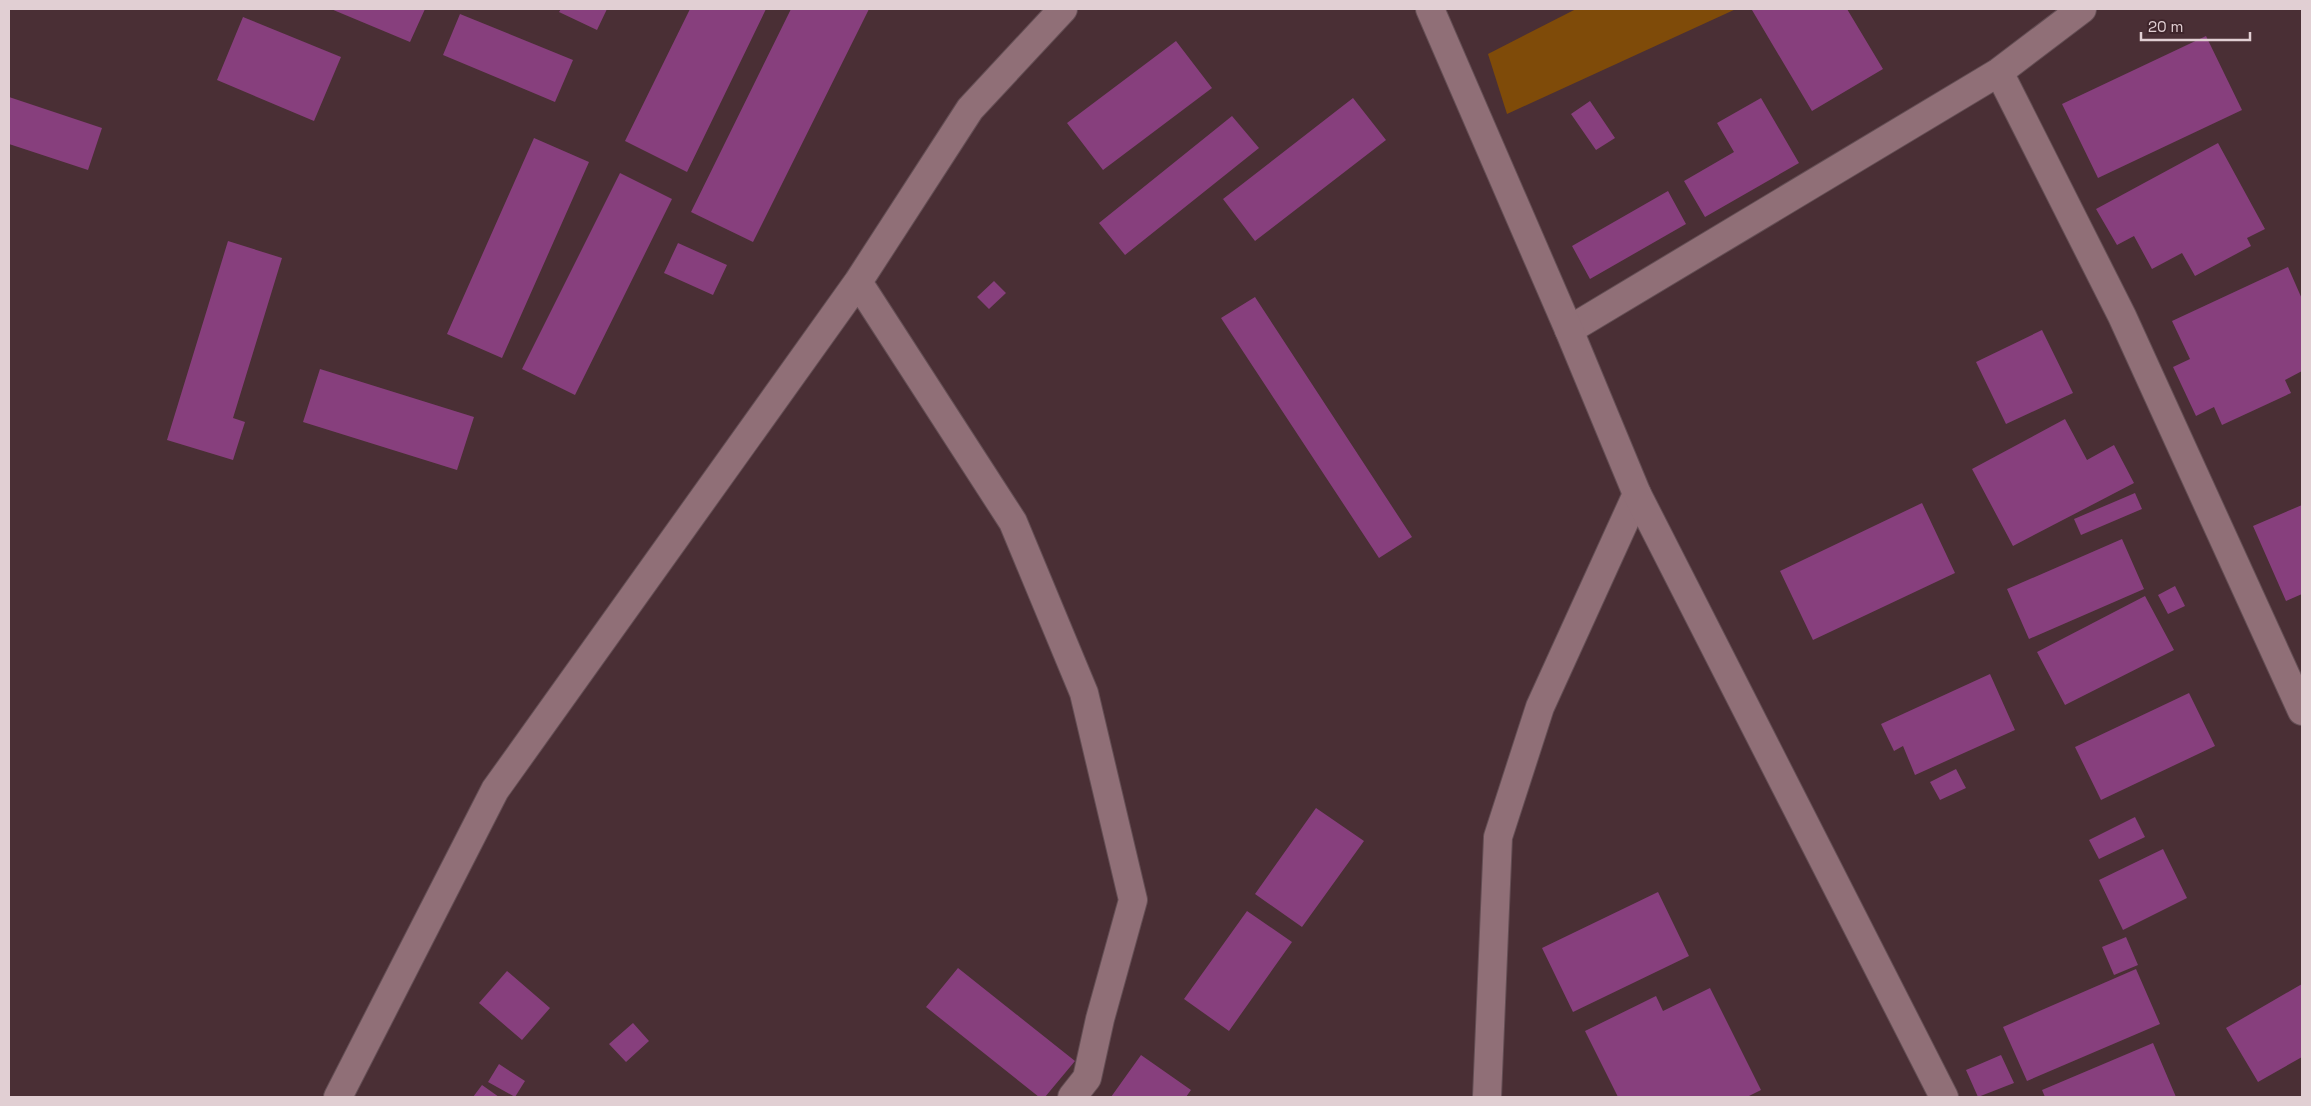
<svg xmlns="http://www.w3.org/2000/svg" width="2311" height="1106" font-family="'Space Grotesk',sans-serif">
  <rect width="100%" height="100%" fill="#4a2f35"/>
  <!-- green -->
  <path fill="#7f4b09" d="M1576,9H1736L1507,114L1488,54Z"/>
  <!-- building -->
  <path fill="#873f7d" d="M331,9H425L410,42Z
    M561,9H607L597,30L559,12Z
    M690,9H766L687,172L625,141Z
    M791,9H869L753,242L691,212Z
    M1755,9H1847L1883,69L1812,111L1752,10Z
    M460,14L573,60L555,102L443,55Z
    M243,17L341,57L314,121L217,80Z
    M2206,36L2242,110L2098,178L2062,104Z
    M1176,41L1212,88L1103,170L1067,123Z
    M9,97L102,128L88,170L9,144Z
    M1353,98L1386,140L1255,241L1223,199Z
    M1761,98L1799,163L1705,217L1684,181L1734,152L1717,123Z
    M1590,101L1615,138L1596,150L1571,114Z
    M1232,116L1259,148L1125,255L1099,223Z
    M534,138L589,162L502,358L447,334Z
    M2218,143L2265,229L2247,238L2251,246L2195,276L2182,253L2152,269L2134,236L2117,245L2096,209Z
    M620,173L672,199L575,395L522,369Z
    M1668,191L1686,224L1590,279L1572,246Z
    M228,241L282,258L233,418L245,422L233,460L167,440Z
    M678,243L727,265L713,295L664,273Z
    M2288,267L2302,299V371L2285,380L2291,393L2222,425L2214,407L2196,416L2173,367L2190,359L2172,321Z
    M994,281L1006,293L989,309L977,297Z
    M1255,297L1412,537L1379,558L1221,318Z
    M2042,330L2073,393L2006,424L1976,362Z
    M320,369L474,417L457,470L303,422Z
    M2065,419L2087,460L2114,445L2134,483L2013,546L1972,469Z
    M2135,493L2142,509L2081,535L2074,519Z
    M1922,503L1955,573L1813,640L1780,571Z
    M2302,505V594L2286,601L2253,526Z
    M2122,539L2144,589L2029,639L2007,589Z
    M2175,586L2185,606L2168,614L2158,595Z
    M2145,596L2174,650L2065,705L2037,652Z
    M1990,674L2015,730L1915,775L1903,746L1894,751L1881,724Z
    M2189,693L2215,746L2101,800L2075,747Z
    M1956,769L1966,788L1940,800L1930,782Z
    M1316,808L1364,841L1302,927L1255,894Z
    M2135,817L2145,837L2099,859L2089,840Z
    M2163,849L2187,898L2123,930L2099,880Z
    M1658,892L1689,956L1573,1012L1542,948Z
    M1247,911L1292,942L1229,1031L1184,999Z
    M2126,937L2138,965L2114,975L2102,947Z
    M958,968L1075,1061L1045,1097H1039L926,1007Z
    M2136,969L2160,1024L2027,1081L2003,1027Z
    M507,971L550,1008L522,1040L479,1003Z
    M2302,984V1057L2258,1082L2226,1028Z
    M1710,988L1761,1090L1747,1097H1618L1585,1031L1656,996L1663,1011Z
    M633,1023L649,1041L626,1062L609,1044Z
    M2153,1043L2176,1097H2045L2042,1090Z
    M1141,1055L1191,1090L1186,1097H1111Z
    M2001,1055L2014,1083L1978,1097L1966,1070Z
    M499,1064L525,1081L515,1097L488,1082Z
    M482,1085L499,1097H473Z"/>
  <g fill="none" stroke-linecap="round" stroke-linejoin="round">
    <defs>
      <path id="street" d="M1999,72L2122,316L2302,711
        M858,282L1013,522L1084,693L1133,900L1100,1019L1087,1078L1072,1097
        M1569,330L1999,72L2082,9
        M338,1097L495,790L858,282L970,109L1063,9
        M1487,1097L1498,837L1540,707L1637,494"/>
      <path id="secondary" d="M1430,9L1569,330L1637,494L1944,1097"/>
    </defs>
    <!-- street casing -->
    <use href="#street" stroke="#644e54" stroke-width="30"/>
    <!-- secondary casing -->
    <use href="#secondary" stroke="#644e54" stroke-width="30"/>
    <!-- street -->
    <use href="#street" stroke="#906f77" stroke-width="28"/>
    <!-- secondary -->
    <use href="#secondary" stroke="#906f77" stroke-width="28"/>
  </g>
  <!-- border -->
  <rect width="2311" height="1106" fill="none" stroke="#e1cfd3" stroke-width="20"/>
  <!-- scale -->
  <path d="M2141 32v8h109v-8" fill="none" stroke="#e1cfd3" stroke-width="2.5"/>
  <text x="2148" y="32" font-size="15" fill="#e1cfd3" stroke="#3f252b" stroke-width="4" paint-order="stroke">20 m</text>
</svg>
